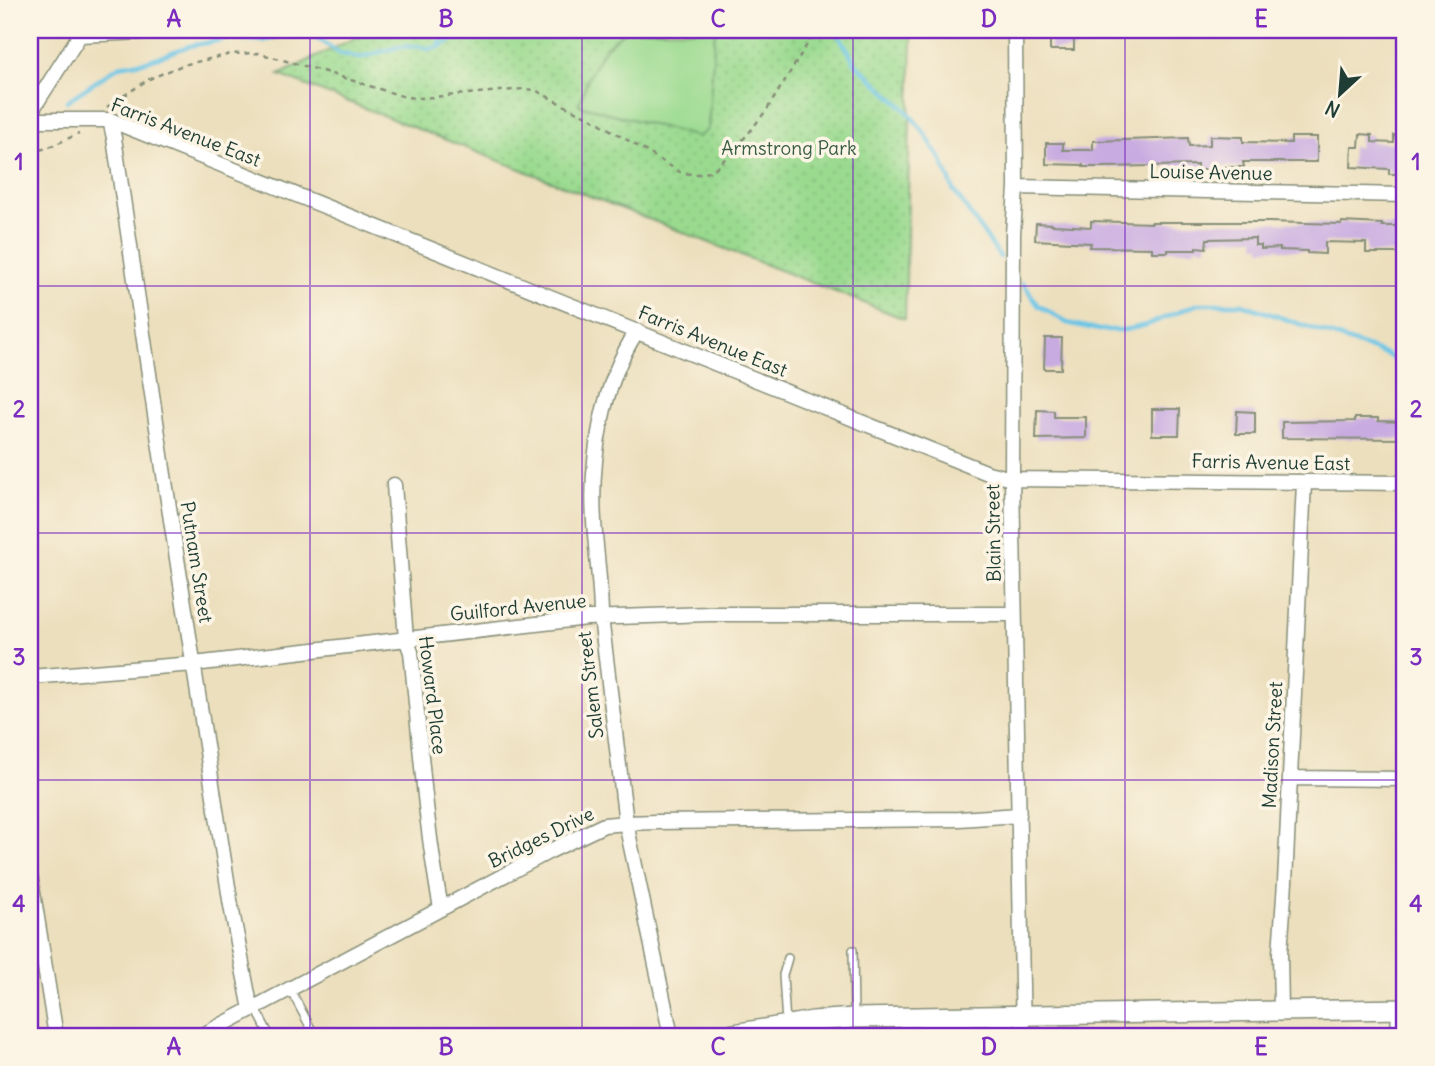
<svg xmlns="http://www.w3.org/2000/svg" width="1435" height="1066" font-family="Delius,sans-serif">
  <defs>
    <pattern id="park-dots" width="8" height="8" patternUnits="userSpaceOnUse" patternTransform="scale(1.75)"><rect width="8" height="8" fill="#9ada8f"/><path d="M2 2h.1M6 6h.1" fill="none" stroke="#84bc7c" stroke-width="1.8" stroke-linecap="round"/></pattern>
  </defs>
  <rect width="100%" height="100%" fill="#fcf5e5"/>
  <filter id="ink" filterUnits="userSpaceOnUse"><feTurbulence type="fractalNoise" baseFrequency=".0143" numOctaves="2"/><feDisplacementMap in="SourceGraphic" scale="14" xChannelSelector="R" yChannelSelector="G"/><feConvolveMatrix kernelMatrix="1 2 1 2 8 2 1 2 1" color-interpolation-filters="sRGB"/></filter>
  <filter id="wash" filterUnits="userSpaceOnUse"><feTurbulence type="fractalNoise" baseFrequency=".00686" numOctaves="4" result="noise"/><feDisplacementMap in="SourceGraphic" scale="28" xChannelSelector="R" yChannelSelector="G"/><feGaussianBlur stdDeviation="1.57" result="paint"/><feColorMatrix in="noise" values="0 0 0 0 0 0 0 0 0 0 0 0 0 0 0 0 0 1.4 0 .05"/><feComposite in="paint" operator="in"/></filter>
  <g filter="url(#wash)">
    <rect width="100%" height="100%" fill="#ecdfbd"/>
    <!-- park -->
    <path fill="url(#park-dots)" stroke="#5c8c62" stroke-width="2" d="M371,30H999L912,36L905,319L279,75Z"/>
    <!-- garden -->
    <path fill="#9ada8f" stroke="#5c8c62" stroke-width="2" d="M626,30H715L708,129L698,137L579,105L588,78L604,49Z"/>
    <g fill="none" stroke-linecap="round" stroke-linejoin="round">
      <!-- stream -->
      <path stroke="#68c4e6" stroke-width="4.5" d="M836,30L856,64L904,108L921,128L942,161L954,191L1000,257
        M439,46L443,30
        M67,101L119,66L147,61L189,46L233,38L263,41L285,34L297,35L308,33L319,39L339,53L359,58L398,47L417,46L428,49L439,47L454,39L462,30
        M1023,283L1038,305L1067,323L1099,330H1124L1147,325L1198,304H1242L1386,354L1405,367"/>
    </g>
    <g id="blocks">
      <!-- building -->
      <path fill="#c8abe1" d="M1050,30H1074V50H1050Z
        M1360,134L1372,135V142L1394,143V135L1405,136L1404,174H1389V169L1351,167L1352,147H1359Z
        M1210,136L1243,137V142L1291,143V137H1317V162H1243L1244,167H1222V170H1197V165L1104,167H1083V165L1046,164V143H1063V150H1093V141L1188,138L1189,146L1210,145Z
        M1091,221L1152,223V222H1268L1341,224L1342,222L1382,224V226H1405V253H1366V243L1325,242V254L1307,253V251L1280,250V248L1261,249V245H1255V238L1207,239L1206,248L1196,247V250H1168V252H1152V248L1090,247L1091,243L1035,240L1036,223L1053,224V225L1091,227Z
        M1045,338H1062L1061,369H1044Z
        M1152,409H1180L1179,435H1152Z
        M1037,410L1054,411V417H1086V438L1036,439Z
        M1237,411L1255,412V434H1236Z
        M1355,418H1378V421L1405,422V439L1282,438V422L1355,421Z"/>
    </g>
  </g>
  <g filter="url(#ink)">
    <use href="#blocks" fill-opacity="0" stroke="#868e78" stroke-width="2"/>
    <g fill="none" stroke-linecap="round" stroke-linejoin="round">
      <defs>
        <path id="lane" d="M853,950L854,1016
          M290,989L315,1036
          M255,1007L270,1036
          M786,1024L783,975L788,958"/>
        <path id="street" d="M1015,30L1016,187L1013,234L1012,479L1023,1036
          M80,35L184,30
          M30,113L83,30
          M30,120H110L988,473L1012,479L1405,483
          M110,120L114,138L164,475L231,906L251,1010
          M1016,187L1405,195
          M637,331C602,384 590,459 594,521C596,554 601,585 601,617L626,823L671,1036
          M394,485L406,639L411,652C420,737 425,825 441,908
          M30,677L194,664L587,618L709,614H1014
          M1290,778L1405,779
          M30,874L56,1036
          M1281,1010L1280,953L1285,882L1304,483
          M201,1036L548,852L604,825L626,823L656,822L959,819L1019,815
          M1398,1036L1399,1009"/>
        <path id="secondary" d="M721,1036L813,1021L854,1018L1405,1009"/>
      </defs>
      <!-- lane casing -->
      <use href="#lane" stroke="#868e78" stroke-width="10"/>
      <!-- street casing -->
      <use href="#street" stroke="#868e78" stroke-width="17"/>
      <!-- secondary casing -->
      <use href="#secondary" stroke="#868e78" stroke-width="22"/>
      <!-- path -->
      <path stroke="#868e78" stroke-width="2.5" stroke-dasharray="5 5" stroke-linecap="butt" d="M107,107L149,79L183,65L231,54L258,53L322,71L405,97L421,98L524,89L535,90L571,109L591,118L680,172L691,174H703L713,170L721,163L748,134L768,108L816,30
        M30,151C47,151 62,140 79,134"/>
      <!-- lane -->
      <use href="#lane" stroke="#fff" stroke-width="7"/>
      <!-- street -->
      <use href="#street" stroke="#fff" stroke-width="14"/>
      <!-- secondary -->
      <use href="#secondary" stroke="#fff" stroke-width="19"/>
    </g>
  </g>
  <!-- grid -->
  <path fill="none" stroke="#7b2cbf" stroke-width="2" stroke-opacity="0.55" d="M310,30V1036M582,30V1036M853,30V1036M1125,30V1036M30,286H1405M30,533H1405M30,780H1405"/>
  <g text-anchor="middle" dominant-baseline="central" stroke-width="7" stroke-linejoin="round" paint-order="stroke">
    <!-- street labels -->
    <g font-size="19" fill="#1f3d34" stroke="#fcf5e5">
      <text transform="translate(186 132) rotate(21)">Farris Avenue East</text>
      <text transform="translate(1211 172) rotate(1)">Louise Avenue</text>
      <text transform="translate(713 341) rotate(22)">Farris Avenue East</text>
      <text transform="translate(1271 462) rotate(1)">Farris Avenue East</text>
      <text transform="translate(993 533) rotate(-91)">Blain Street</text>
      <text transform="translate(197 562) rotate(81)">Putnam Street</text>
      <text transform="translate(518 607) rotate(-6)">Guilford Avenue</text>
      <text transform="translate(590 685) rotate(-97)">Salem Street</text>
      <text transform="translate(433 695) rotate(83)">Howard Place</text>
      <text transform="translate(1272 745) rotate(-87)">Madison Street</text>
      <text transform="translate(541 837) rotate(-26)">Bridges Drive</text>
    </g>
    <!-- park labels -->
    <g font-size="19" fill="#385c46" stroke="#fcf5e5">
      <text x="789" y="148">Armstrong Park</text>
    </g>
  </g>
  <!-- margin -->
  <rect width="1435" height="1066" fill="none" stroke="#fcf5e5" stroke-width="77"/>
  <!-- north arrow -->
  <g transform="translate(1340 94) rotate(206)" stroke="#fcf5e5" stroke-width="5" paint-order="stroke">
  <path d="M0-5L12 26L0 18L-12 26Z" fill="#1f3d34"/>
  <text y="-10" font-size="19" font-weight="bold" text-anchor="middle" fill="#1f3d34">N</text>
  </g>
  <rect x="38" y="38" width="1358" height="990" fill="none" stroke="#7b2cbf" stroke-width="2.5"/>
  <g font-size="23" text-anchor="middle" font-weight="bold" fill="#7b2cbf">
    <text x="174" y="27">A</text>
    <text x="446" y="27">B</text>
    <text x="718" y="27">C</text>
    <text x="989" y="27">D</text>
    <text x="1261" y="27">E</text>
    <text x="19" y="170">1</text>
    <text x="1416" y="170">1</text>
    <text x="19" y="417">2</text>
    <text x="1416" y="417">2</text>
    <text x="19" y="665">3</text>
    <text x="1416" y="665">3</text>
    <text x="19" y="912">4</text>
    <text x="1416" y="912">4</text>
    <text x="174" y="1055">A</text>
    <text x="446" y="1055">B</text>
    <text x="718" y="1055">C</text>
    <text x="989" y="1055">D</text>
    <text x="1261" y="1055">E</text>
  </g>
</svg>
